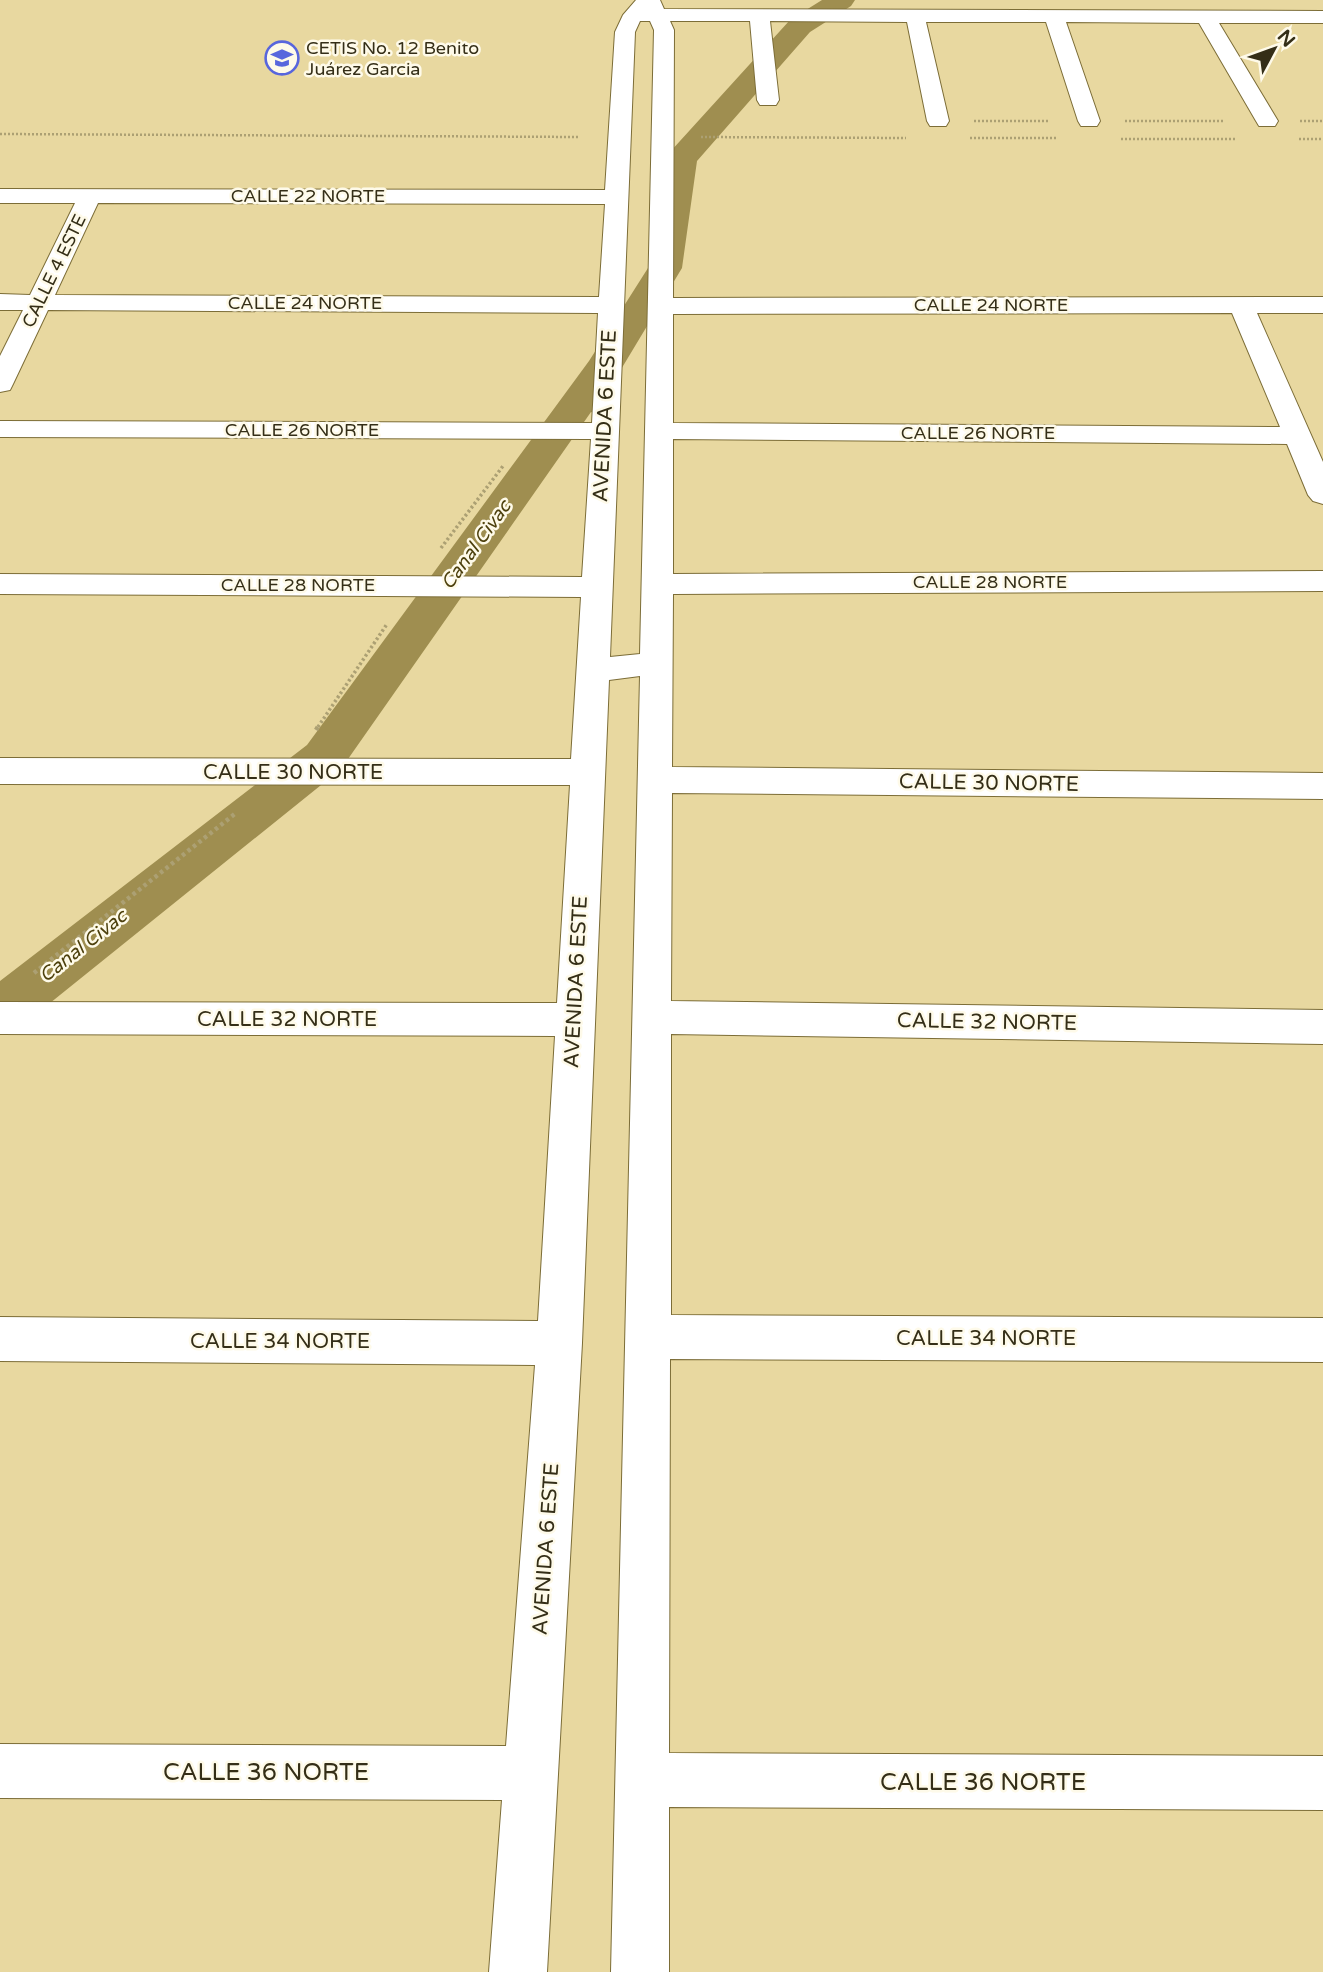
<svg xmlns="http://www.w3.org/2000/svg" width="1323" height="1972" font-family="'Varela Round',sans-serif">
  <rect width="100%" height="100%" fill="#e8d8a0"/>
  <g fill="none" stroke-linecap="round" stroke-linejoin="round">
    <!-- canal -->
    <path fill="#9f8e50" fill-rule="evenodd" d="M822,0H855L851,6L810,32L697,161L682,268L620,371L619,403L614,411L600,415L591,412L341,769L19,1028L0,1035V981L307,745L589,361L648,268L665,159L670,152L790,20Z"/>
    <defs>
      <path id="street" d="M636,0H660L664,9L1323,11V23H1219L1278,121L1275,126H1259L1256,121L1199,23L1066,22L1100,121L1097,126H1081L1078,121L1046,22H926L949,121L946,126H930L927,121L907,22L770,21L779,100L776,105H760L757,100L750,21H670L674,30L673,298L1323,297V313H1257L1323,462V504L1313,501L1308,495L1287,444L673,439V574L1323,571V591L673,594L672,767L1323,773V799L672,793L671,1001L1323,1010V1044L671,1034V1315L1323,1318V1362L670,1359L669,1753L1323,1756V1810L669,1807V1972H611L640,676L609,680L582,1343L547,1972H489L502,1800L0,1798V1744L506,1746L535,1365L0,1361V1317L538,1321L555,1036L0,1034V1002L557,1003L570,785L0,784V758L571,759L581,597L0,594V574L582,577L591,439L0,437V421L592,423L598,313L48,310L13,384L10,390L0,392V356L23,310H0V294L30,295L75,203H0V189L605,190L615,32L623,15ZM640,21H650L654,30L640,654L610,657L635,32ZM98,203L605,204L599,297L55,295ZM1232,313L1280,427L673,423V314Z"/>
    </defs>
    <!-- street casing -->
    <use href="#street" stroke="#7c6d37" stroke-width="2"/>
    <!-- path-far2 -->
    <path stroke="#aca073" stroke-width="2.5" stroke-dasharray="2 2" stroke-linecap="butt" d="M974,121H1049
      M1125,121H1224
      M1300,121H1323
      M0,134L580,137
      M701,137L906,138
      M970,138H1056
      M1121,139H1235
      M1299,139H1323"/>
    <!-- path-far1 -->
    <path stroke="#aca073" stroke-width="3.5" stroke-dasharray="2.5 2.5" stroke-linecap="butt" d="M441,548L503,466
      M318,727L387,624"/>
    <!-- path -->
    <path stroke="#aca073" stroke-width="4.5" stroke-dasharray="3.5 3.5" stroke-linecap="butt" d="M316,730L319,725
      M34,973L236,813"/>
    <!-- street -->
    <use href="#street" fill="#fff" fill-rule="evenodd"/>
  </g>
  <!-- icons -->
  <defs>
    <symbol id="school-ring" viewBox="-11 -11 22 22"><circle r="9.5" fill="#fefae9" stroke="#5866dd" stroke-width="1.5"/><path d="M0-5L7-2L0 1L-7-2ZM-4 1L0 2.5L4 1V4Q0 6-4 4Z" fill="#5866dd"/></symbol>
  </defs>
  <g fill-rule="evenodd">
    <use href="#school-ring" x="263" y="39" width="38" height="38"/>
  </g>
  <g text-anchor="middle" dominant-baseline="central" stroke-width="5" stroke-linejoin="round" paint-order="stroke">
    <!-- far-poi labels -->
    <g font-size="18" fill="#342e17" stroke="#fefae9" text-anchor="start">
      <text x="306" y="48">CETIS No. 12 Benito<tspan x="306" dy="21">Juárez Garcia</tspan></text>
    </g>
    <!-- far-street labels -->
    <g font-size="18" fill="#342e17" stroke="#fefae9">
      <text x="308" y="196">CALLE 22 NORTE</text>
      <text transform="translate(54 271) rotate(-64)">CALLE 4 ESTE</text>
      <text x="305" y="303">CALLE 24 NORTE</text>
      <text x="991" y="305">CALLE 24 NORTE</text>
      <text x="302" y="430">CALLE 26 NORTE</text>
      <text x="978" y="433">CALLE 26 NORTE</text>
      <text x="990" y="582">CALLE 28 NORTE</text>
      <text x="298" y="585">CALLE 28 NORTE</text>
    </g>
    <!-- far-water labels -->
    <g font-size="19" font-style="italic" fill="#4d400d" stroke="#fefae9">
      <text transform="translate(476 545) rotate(-54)">Canal Civac</text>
      <text transform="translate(83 946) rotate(-38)">Canal Civac</text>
    </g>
    <!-- street labels -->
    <g font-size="21" fill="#342e17" stroke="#fefae9">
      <text transform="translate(605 416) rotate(-87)">AVENIDA 6 ESTE</text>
      <text x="293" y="772">CALLE 30 NORTE</text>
      <text transform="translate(989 783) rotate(1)">CALLE 30 NORTE</text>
      <text transform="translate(576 982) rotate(-87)">AVENIDA 6 ESTE</text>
      <text x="287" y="1019">CALLE 32 NORTE</text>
      <text transform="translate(987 1022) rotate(1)">CALLE 32 NORTE</text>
      <text x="986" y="1338">CALLE 34 NORTE</text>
      <text x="280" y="1341">CALLE 34 NORTE</text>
      <text transform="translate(546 1549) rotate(-86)">AVENIDA 6 ESTE</text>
    </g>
    <!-- near-street labels -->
    <g font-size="24" fill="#342e17" stroke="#fefae9">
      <text x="266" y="1772">CALLE 36 NORTE</text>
      <text x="983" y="1782">CALLE 36 NORTE</text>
    </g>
  </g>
  <!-- north arrow -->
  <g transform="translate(1274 49) rotate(49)" stroke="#fefae9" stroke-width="5" paint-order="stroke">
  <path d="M0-5L12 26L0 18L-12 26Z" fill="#342e17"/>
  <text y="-10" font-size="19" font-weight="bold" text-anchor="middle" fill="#342e17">N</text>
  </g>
</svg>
